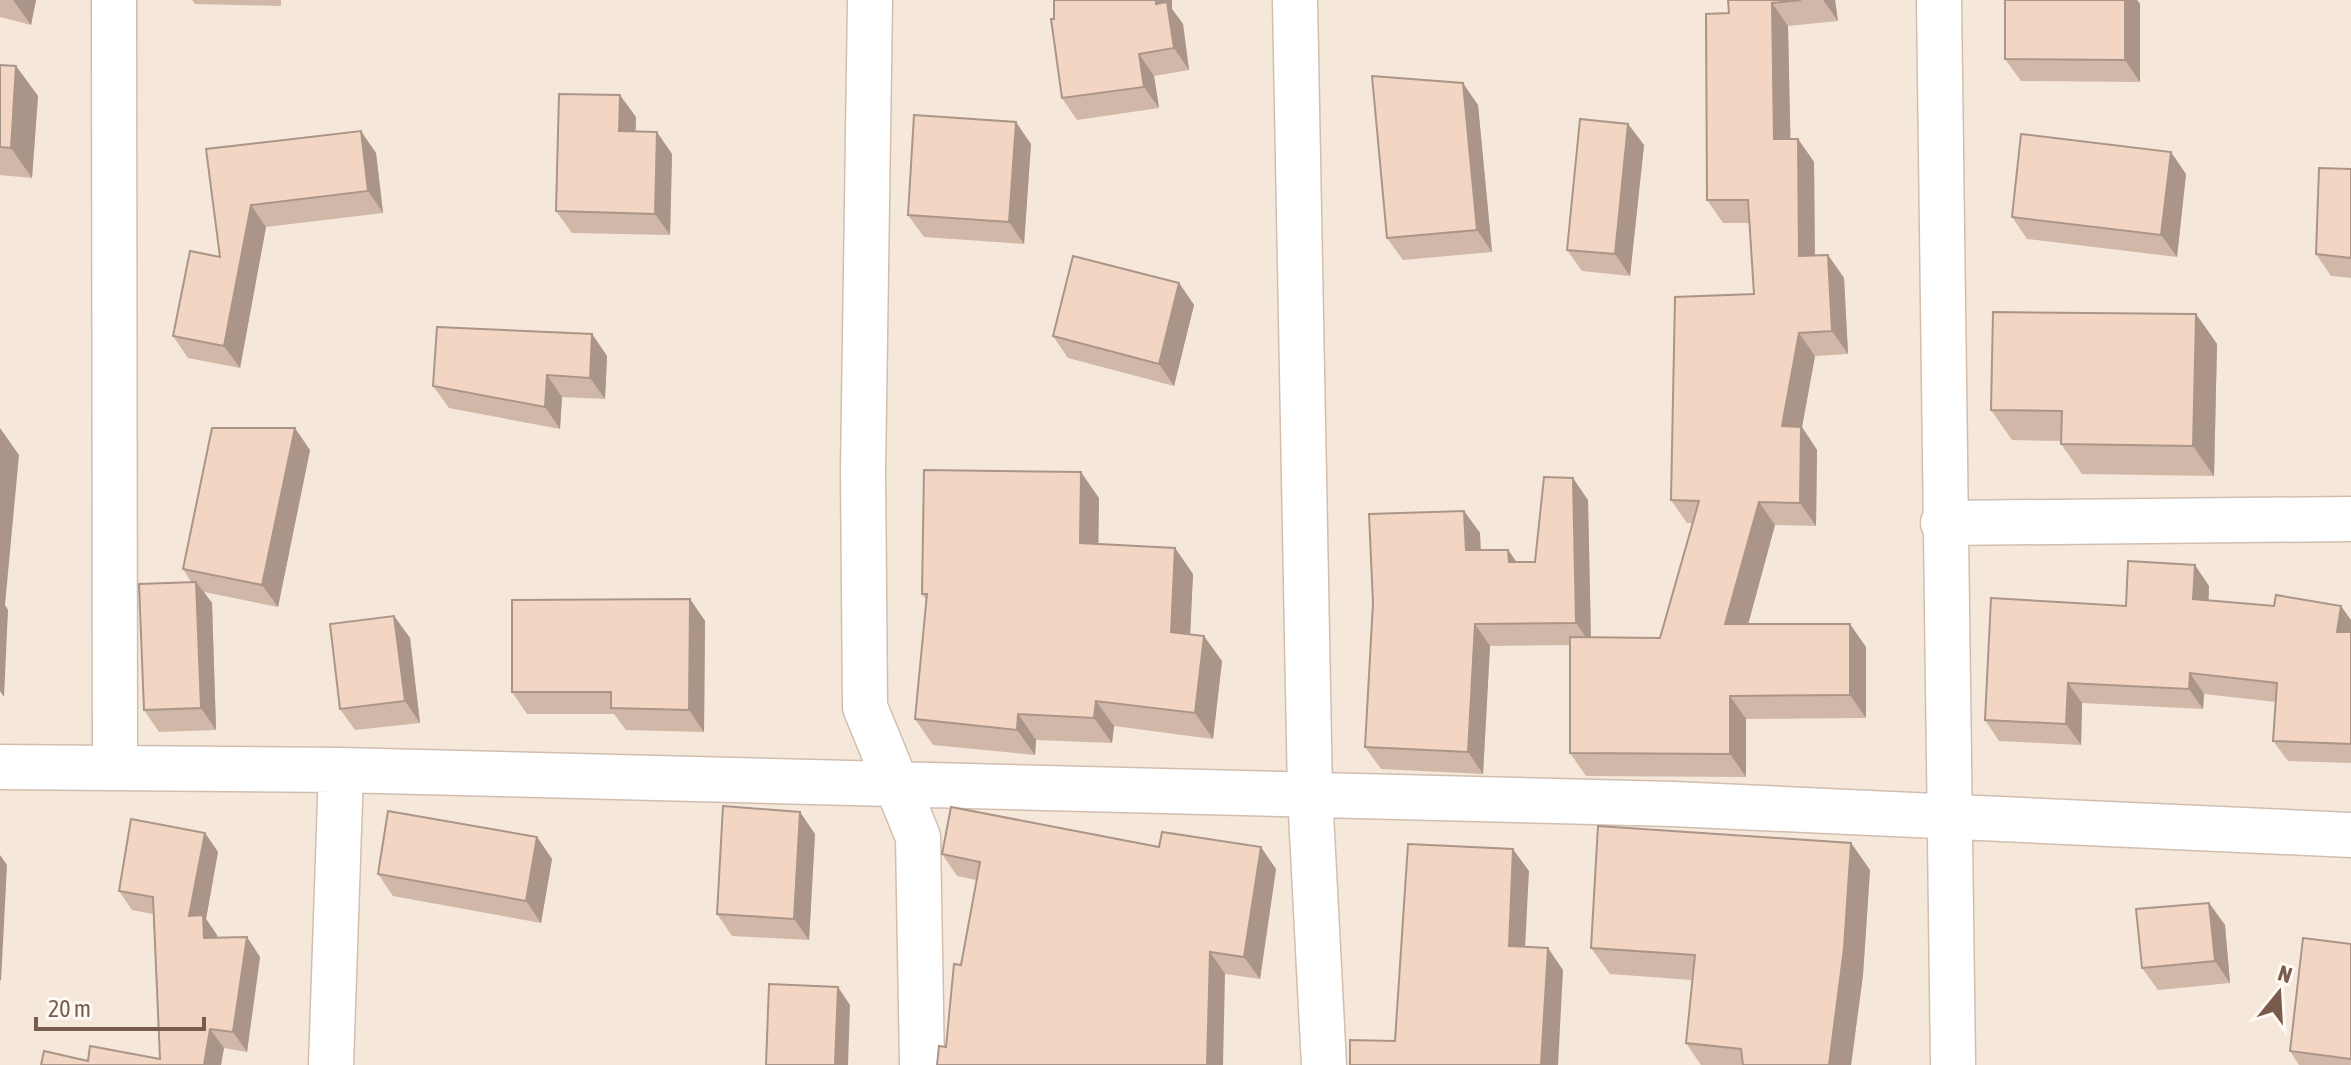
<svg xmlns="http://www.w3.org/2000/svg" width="2351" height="1065" font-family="'Asap Condensed',sans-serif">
  <rect width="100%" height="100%" fill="#fdf6ec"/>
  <!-- residential -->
  <path fill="#f5e8da" d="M0,0H2351V1065H0Z"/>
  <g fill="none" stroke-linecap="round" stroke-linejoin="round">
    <defs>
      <path id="minor" d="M114,0L115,768
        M870,0L863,472L865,707L918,837L922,1065
        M1295,0L1310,794L1324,1065
        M1939,0L1953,1065
        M1943,523L2351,519
        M0,767L341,770L1673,804L2351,835
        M331,1065L341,770"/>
    </defs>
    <!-- minor casing -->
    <use href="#minor" stroke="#d1beb0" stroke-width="47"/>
    <!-- minor -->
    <use href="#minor" stroke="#fff" stroke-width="44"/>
  </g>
  <!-- wall -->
  <path fill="#d1b7a8" d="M0,0H36L31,25L0,17Z
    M192,0H281V6L195,4Z
    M1054,0H1172V9L1183,24L1189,70L1154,76L1159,108L1077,120L1062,98L1054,19Z
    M1728,0H1835L1838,21L1788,26L1790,139H1798L1814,162L1815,256L1828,255L1844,278L1848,354L1815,356L1802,427L1817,450L1816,526L1775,525L1748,624L1866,647V718L1746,719V777L1586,776L1570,753V645L1490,646L1483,774L1381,769L1365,747L1464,511L1480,533V550H1508L1516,562H1535L1588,500L1591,638H1660L1692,523H1687L1671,500L1754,294L1749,223H1723L1707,200L1729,13Z
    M2005,0H2137L2140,4V82L2021,81L2005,59Z
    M0,65L16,66L38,96L32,178L0,175Z
    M1478,105L1492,252L1403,260L1387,238Z
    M636,117L635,131L672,154L670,235L572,233L556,211Z
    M1628,124L1644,145L1630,276L1582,271L1567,250Z
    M1031,144L1024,244L924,237L908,215Z
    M206,149L376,153L383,213L266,227L240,368L188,358L173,336L220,257Z
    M2351,169V278L2331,276L2316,254Z
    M2186,174L2177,257L2027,239L2012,217Z
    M1179,283L1194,305L1174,386L1068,358L1053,336Z
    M2196,314L2217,344L2214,476L2082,474L2061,444V441L2012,440L1991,410Z
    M592,334L607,356L605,399L562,397L560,429L449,408L433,386Z
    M310,450L278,607L204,592L212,603L216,730L159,732L144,710L191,582L183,569Z
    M1099,498L1098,544L1175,548L1193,574L1190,634L1222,661L1213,739L1114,726L1112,743L1036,740L1035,755L933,745L915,719L926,600L922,594Z
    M2209,586L2208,601L2351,620V763L2288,761L2273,741L2276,702L2204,694L2203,709L2082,703L2081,745L1999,741L1985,720L2126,606Z
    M690,599L705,621L704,732L626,730L614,714H527L512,692Z
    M394,616L410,638L420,723L355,730L340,709Z
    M205,833L218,852L206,919L217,935V938L247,937L260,957L247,1052L224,1048L221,1065H41L88,1061L160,1059L153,914L132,910L119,891Z
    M815,834L809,940L732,936L717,914Z
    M537,837L552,859L541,923L393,896L378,874Z
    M1851,843L1870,870L1863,975L1851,1065H1701L1686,1043L1692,980L1610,974L1591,948Z
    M942,854L1276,869L1260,979L1225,974L946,1047L977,880L957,876Z
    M2209,903L2225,925L2230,983L2158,990L2142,968Z
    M2351,944V1065H2299L2290,1051Z"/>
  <!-- shaded-wall -->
  <path fill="#aa9588" d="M13,0H36L31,25Z
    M1156,0H1172V9L1183,24L1189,70L1174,48L1156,4Z
    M1823,0H1835L1838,21Z
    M2125,0H2137L2140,4V82L2125,60Z
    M1772,3L1788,26L1791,162L1774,139Z
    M1139,54L1154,76L1159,108L1144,87Z
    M16,66L38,96L32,178L11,148Z
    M1463,83L1478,105L1492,252L1477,230Z
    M620,95L636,117L635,152L619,131Z
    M1016,122L1031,144L1024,244L1009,222Z
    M1628,124L1644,145L1630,276L1615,254Z
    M361,131L376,153L383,213L368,191Z
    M657,132L672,154L670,235L655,214Z
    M1798,139L1814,162L1815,279L1799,256Z
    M2171,152L2186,174L2177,257L2161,235Z
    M251,205L266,227L240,368L224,346Z
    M1828,255L1844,278L1848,354L1832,331Z
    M1179,283L1194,305L1174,386L1159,364Z
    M2196,314L2217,344L2214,476L2193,446Z
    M1799,333L1815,356L1802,427L1817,450L1816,526L1800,503L1782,426Z
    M592,334L607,356L605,399L590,378Z
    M547,375L562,397L560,429L545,407Z
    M0,428L19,455L5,605L8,610L4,697L0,691Z
    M295,428L310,450L278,607L262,585Z
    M1081,472L1099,498L1098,569L1080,543Z
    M1573,478L1588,500L1591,644L1576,623Z
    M1759,502L1775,525L1742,647L1725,624Z
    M1464,511L1480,533L1482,571L1466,550Z
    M1175,548L1193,574L1189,658L1171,632Z
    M1508,550L1523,571L1509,562Z
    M2195,565L2209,586L2208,620L2193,599Z
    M196,582L212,603L216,730L201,708Z
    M690,599L705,621L704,732L689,710Z
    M2341,606L2351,620V653L2337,632Z
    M394,616L410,638L420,723L405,701Z
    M1475,624L1490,646L1483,774L1468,752Z
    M1850,624L1866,647V718L1850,695Z
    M1204,636L1222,661L1213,739L1195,713Z
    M2190,673L2204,694L2203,709L2189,689Z
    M2068,683L2082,703L2081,745L2066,724Z
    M1730,696L1746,719V777L1730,754Z
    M1096,701L1114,726L1112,743L1094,718Z
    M1018,714L1036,740L1035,755L1017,730Z
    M800,812L815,834L809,940L794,919Z
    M205,833L218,852L206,919L217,935L218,958L189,916Z
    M537,837L552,859L541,923L526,901Z
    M1851,843L1870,870L1863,975L1851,1065H1829Z
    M1261,847L1276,869L1260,979L1244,957Z
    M1513,849L1529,871L1524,968L1509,946Z
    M0,855L7,865L1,981L0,980Z
    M2209,903L2225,925L2230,983L2215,961Z
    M247,937L260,957L247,1052L233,1032Z
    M1548,948L1563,970L1558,1065H1541Z
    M1210,952L1225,974L1223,1065H1207Z
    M838,987L850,1005L848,1065H835Z
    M210,1029L224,1048L221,1065H204Z"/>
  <!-- building -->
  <path fill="#f3d5c3" stroke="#aa9588" stroke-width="2" d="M1054,0H1156V4L1167,2L1174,48L1139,54L1144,87L1062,98L1051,19H1054Z
    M1728,0H1801L1772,3L1774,139H1798L1799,256L1828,255L1832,331L1799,333L1782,426L1801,427L1800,503L1759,502L1725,624H1850V695L1730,696V754L1570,753V637L1660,638L1699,501L1671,500L1675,297L1754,294L1748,200H1707L1706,14L1729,13Z
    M2005,0H2125V60L2005,59Z
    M0,65L16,66L11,148L0,147Z
    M1372,76L1463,83L1477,230L1387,238Z
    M559,94L620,95L619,131L657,132L655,214L556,211Z
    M914,115L1016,122L1009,222L908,215Z
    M1580,119L1628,124L1615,254L1567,250Z
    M361,131L368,191L251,205L224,346L173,336L190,251L220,257L206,149Z
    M2021,134L2171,152L2161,235L2012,217Z
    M2319,168L2351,169V258L2316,254Z
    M1073,256L1179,283L1159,364L1053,336Z
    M1993,312L2196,314L2193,446L2061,444L2062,411L1991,410Z
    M437,327L592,334L590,378L547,375L545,407L433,386Z
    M212,428H295L262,585L183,569Z
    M924,470L1081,472L1080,543L1175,548L1171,632L1204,636L1195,713L1096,701L1094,718L1018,714L1017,730L915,719L927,594H922Z
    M1544,477L1573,478L1576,623L1475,624L1468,752L1365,747L1373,603L1369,514L1464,511L1466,550H1508L1509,562H1535Z
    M2128,561L2195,565L2193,599L2274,606L2276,595L2341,606L2337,632H2351V744L2273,741L2277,683L2190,673L2189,689L2068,683L2066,724L1985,720L1991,598L2126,606Z
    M196,582L201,708L144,710L139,584Z
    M690,599L689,710L611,708V692H512V600Z
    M394,616L405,701L340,709L330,624Z
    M723,806L800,812L794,919L717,914Z
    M951,807L1159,847L1162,832L1261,847L1244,957L1210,952L1207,1065H937L939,1046L946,1047L954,964L961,965L980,862L942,854Z
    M388,811L537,837L526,901L378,874Z
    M131,819L205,833L189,916L203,915L204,938L247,937L233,1032L210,1029L204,1065H41L44,1051L88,1061L90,1046L160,1059L153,897L119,891Z
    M1598,826L1851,843L1844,948L1829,1065H1743L1741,1049L1686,1043L1695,955L1591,948Z
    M1408,844L1513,849L1509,946L1548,948L1541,1065H1350V1040L1395,1041Z
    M2209,903L2215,961L2142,968L2136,909Z
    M2303,938L2351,944V1059L2290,1051Z
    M769,984L838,987L835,1065H766Z"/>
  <!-- north arrow -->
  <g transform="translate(2279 993) rotate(18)" stroke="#fffaf3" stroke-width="6" paint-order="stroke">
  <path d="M0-6L14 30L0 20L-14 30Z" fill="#7a5c4d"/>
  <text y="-12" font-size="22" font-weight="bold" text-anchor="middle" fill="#7a5c4d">N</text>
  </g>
  <!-- scale -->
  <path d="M36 1017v12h168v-12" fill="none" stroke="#7a5c4d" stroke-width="4"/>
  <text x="48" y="1017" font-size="24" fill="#7a5c4d" stroke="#fffaf3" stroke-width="6" paint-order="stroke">20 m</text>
</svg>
